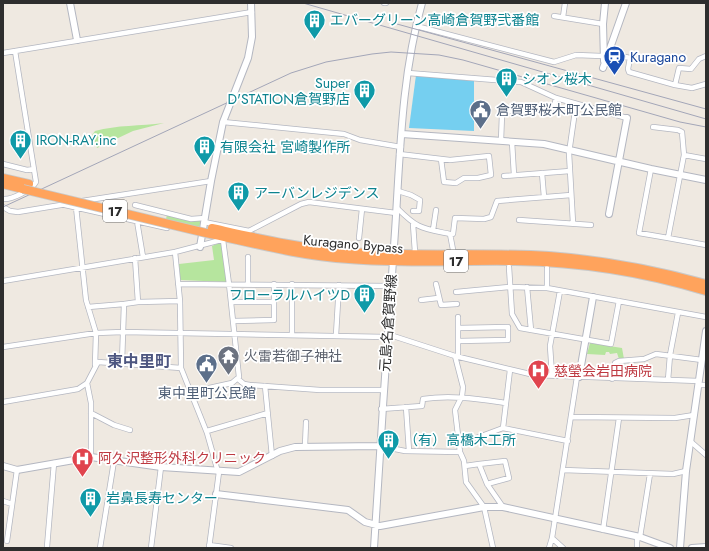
<svg xmlns="http://www.w3.org/2000/svg" width="709" height="551" font-family="Jost,'Noto Sans JP',sans-serif">
  <rect width="100%" height="100%" fill="#efe9e1"/>
  <!-- green -->
  <path fill="#b6e59e" d="M164,123L133,131L97,148L92,135L95,131C117,125 140,126 164,123Z
    M167,214L201,219L198,233L165,225Z
    M219,243L222,245L227,282L180,280L179,264L214,260L212,246Z
    M590,343L622,348L624,359H619L617,353L610,354L609,352H606L605,355L587,354Z"/>
  <!-- water -->
  <path fill="#75cff0" d="M416,75L474,81V131L409,128Z"/>
  <g fill="none" stroke-linecap="round" stroke-linejoin="round">
    <defs>
      <path id="street" d="M384,3H386
        M554,16L603,24
        M563,17L565,3
        M416,26L554,62L576,55L602,56
        M3,53L252,12
        M607,53L630,58L628,69L629,72L675,85L679,68L691,69L699,59L706,56
        M408,73L521,82L556,98L627,118
        M675,85L692,88L706,84
        M223,122L344,134L360,140L401,147
        M501,141L502,114L503,112L552,108L554,107L556,98
        M512,142L514,175
        M399,154L450,160L489,156L491,175L478,178H464L456,183L444,182L441,159
        M684,155L706,159
        M3,164L27,170L34,169
        M651,169L639,233L668,238L684,155L682,132L678,130L653,127
        M542,173L544,197
        M504,176L570,171
        M398,191L411,195L420,200L419,211H413
        M3,199C11,200 32,190 36,182L15,51
        M82,201L211,181
        M65,205L167,228
        M135,205L191,219L205,218
        M3,207L10,211L18,212L73,203
        M76,207L86,300L96,333L95,365
        M397,208C418,229 421,228 450,234L454,255
        M519,220L591,225
        M137,221L143,257
        M204,222L249,231
        M573,223L569,153L576,104
        M413,224L415,252
        M433,230L436,210
        M247,232L301,204L309,202L396,213
        M451,235L453,234L455,218L484,219L491,217L497,201L571,195
        M359,238L362,209
        M668,238L706,245
        M175,252L180,301L181,368L207,433L218,472
        M135,258L138,302
        M509,267L512,314L520,328L611,344L619,301
        M3,281L175,252L225,239
        M178,284L391,286
        M248,284V257
        M292,284V334
        M436,284L441,305L457,304
        M527,287L531,330
        M547,288V268
        M456,292L509,287L547,288L706,317
        M421,300L438,298
        M231,302H274
        M88,307L124,304
        M458,317V357
        M233,321L274,320V284
        M387,334L455,356L534,375L699,381
        M336,335L339,285
        M458,341L508,340V327L458,328
        M3,347L96,333L123,332L387,337
        M455,356L463,387L462,396L455,410L460,452
        M122,362L124,304L138,302L180,301
        M552,375L550,346L560,291
        M238,379L244,384L250,385L320,390H383
        M612,379L615,363L619,361L644,359L656,354L702,360
        M668,380L670,355L678,313
        M87,383L91,403V457
        M698,385H706
        M265,386L272,456
        M191,392L232,383L239,377L229,284L223,240
        M3,402L78,389L87,383L98,362L181,368
        M406,407L409,451
        M381,409L422,406L423,399C452,395 477,399 506,403
        M91,413L114,425L130,430
        M571,417L675,418L694,415
        M503,428L510,370
        M207,431L268,413
        M459,440L476,438L503,428L568,441
        M690,441L706,455
        M305,446L306,422
        M380,446L405,451L460,452L464,461L466,482L484,507L493,548
        M479,464L505,461L509,478L487,484
        M465,466L479,464L487,484L503,507
        M563,470L673,474L686,471
        M3,501L12,504
        M603,530L619,418
        M552,538L563,548
        M7,541L17,470
        M209,545L231,548
        M47,547L54,463
        M100,548L114,461
        M151,548L161,467
        M209,548L219,472
        M549,548L552,538L577,377
        M637,548V540L640,537L650,474"/>
      <path id="secondary" d="M70,3L77,40
        M604,61L603,24L605,3
        M603,68L626,3
        M402,134L544,144L651,169L706,180
        M609,214L627,118
        M200,247L211,181L223,122L248,58L252,37L251,3
        M579,377L593,297
        M3,466L17,470L91,457L161,467L239,472L280,451L295,447L380,446
        M216,494L348,510L365,522L380,526L484,507H503L640,537L670,548
        M374,548C380,447 387,347 394,246C400,165 400,81 422,3
        M680,548L686,471L706,331
        M692,548L706,547"/>
      <path id="highway" d="M3,178L29,184
        M3,184L23,189
        M212,228C257,238 303,249 349,252C415,257 482,252 549,256C602,260 655,270 706,284
        M206,233C253,243 300,256 349,259C404,264 460,260 515,261C580,262 644,272 706,291"/>
    </defs>
    <!-- street casing -->
    <use href="#street" stroke="#b4b7c1" stroke-width="6"/>
    <!-- secondary casing -->
    <use href="#secondary" stroke="#b4b7c1" stroke-width="8"/>
    <!-- highway casing -->
    <use href="#highway" stroke="#c9c9c9" stroke-width="10"/>
    <!-- street -->
    <use href="#street" stroke="#fff" stroke-width="4.5"/>
    <!-- secondary -->
    <use href="#secondary" stroke="#fff" stroke-width="6"/>
    <!-- highway -->
    <use href="#highway" stroke="#ffa35c" stroke-width="8"/>
    <!-- rail -->
    <path stroke="#a3a6b8" stroke-width="1" d="M303,3L706,119
      M397,24L706,109
      M3,207L291,73L326,62L372,54L391,52L439,55L463,60L680,122L706,127"/>
    <defs>
      <path id="highway-bridge" d="M23,189L206,233"/>
    </defs>
    <!-- highway-bridge casing -->
    <use href="#highway-bridge" stroke="#c9c9c9" stroke-width="10" stroke-linecap="butt"/>
    <!-- highway-bridge -->
    <use href="#highway-bridge" stroke="#ffa35c" stroke-width="8"/>
  </g>
  <!-- icons -->
  <defs>
    <symbol id="building-pin" viewBox="-11 -11 22 30"><path d="M0 17L-7.5 6A9.5 9.5 0 1 1 7.5 6Z" fill="#0f9aa8" stroke="#fff"/><path d="M-4-6H4V6H1V3H-1V6H-4ZM-2.5-4.3h1.7v1.8h-1.7ZM.8-4.3h1.7v1.8H.8ZM-2.5-1h1.7V.8h-1.7ZM.8-1h1.7V.8H.8Z" fill="#fff"/></symbol>
    <symbol id="station-pin" viewBox="-11 -11 22 30"><path d="M0 17L-7.5 6A9.5 9.5 0 1 1 7.5 6Z" fill="#1a4fb4" stroke="#fff"/><path d="M-3-6H3Q5-6 5-4V2Q5 4 3 4L4.5 6H3L1.5 4h-3L-3 6H-4.5L-3 4Q-5 4-5 2V-4Q-5-6-3-6ZM-3.5-4v3h7v-3ZM-3.5 1v1.5H-2V1ZM2 1v1.5H3.5V1Z" fill="#fff"/></symbol>
    <symbol id="civic-pin" viewBox="-11 -11 22 30"><path d="M0 17L-7.5 6A9.5 9.5 0 1 1 7.5 6Z" fill="#5c6f8a" stroke="#fff"/><path d="M-.6-6.5H3V-4.5H.6V-3L4-1V1h2V6H-6V1h2V-1L-.6-3ZM-1.2 2.5V6h2.4V2.5Z" fill="#fff"/></symbol>
    <symbol id="temple-pin" viewBox="-11 -11 22 30"><path d="M0 17L-7.5 6A9.5 9.5 0 1 1 7.5 6Z" fill="#6b7280" stroke="#fff"/><path d="M0-6L5-2H3V0L6.5 2.5H4V6H1.5V3h-3V6H-4V2.5H-6.5L-3 0V-2H-5Z" fill="#fff"/></symbol>
    <symbol id="hospital-pin" viewBox="-11 -11 22 30"><path d="M0 17L-7.5 6A9.5 9.5 0 1 1 7.5 6Z" fill="#e0444e" stroke="#fff"/><path d="M-5-5h3v3.5h4V-5h3V5h-3V1.5h-4V5h-3Z" fill="#fff"/></symbol>
  </defs>
  <g fill-rule="evenodd">
    <use href="#building-pin" x="302" y="8" width="25" height="34"/>
    <use href="#station-pin" x="602" y="44" width="25" height="34"/>
    <use href="#building-pin" x="494" y="66" width="25" height="34"/>
    <use href="#building-pin" x="352" y="78" width="25" height="34"/>
    <use href="#civic-pin" x="468" y="98" width="25" height="34"/>
    <use href="#building-pin" x="8" y="128" width="25" height="34"/>
    <use href="#building-pin" x="192" y="134" width="25" height="34"/>
    <use href="#building-pin" x="226" y="180" width="25" height="34"/>
    <use href="#building-pin" x="352" y="282" width="25" height="34"/>
    <use href="#temple-pin" x="216" y="344" width="25" height="34"/>
    <use href="#civic-pin" x="194" y="352" width="25" height="34"/>
    <use href="#hospital-pin" x="526" y="358" width="25" height="34"/>
    <use href="#building-pin" x="376" y="428" width="25" height="34"/>
    <use href="#hospital-pin" x="70" y="446" width="25" height="34"/>
    <use href="#building-pin" x="78" y="486" width="25" height="34"/>
  </g>
  <g text-anchor="middle" dominant-baseline="central" stroke-width="3.5" stroke-linejoin="round" paint-order="stroke">
    <!-- shield labels -->
    <g fill="#fff" stroke="#6d6d6d" stroke-width="1">
      <rect x="103" y="200" width="24" height="22" rx="3"/>
      <rect x="444" y="250" width="24" height="22" rx="3"/>
    </g>
    <g font-size="13" font-weight="bold" fill="#2e2e2e">
      <text x="115" y="211">17</text>
      <text x="456" y="261">17</text>
    </g>
    <!-- culture labels -->
    <g font-size="14" fill="#0d838f" stroke="#fff" text-anchor="start">
      <text x="330" y="20">エバーグリーン高崎倉賀野弐番館</text>
      <text x="522" y="79">シオン桜木</text>
      <text x="350" y="83" text-anchor="end">Super<tspan x="350" dy="16">D'STATION倉賀野店</tspan></text>
      <text x="36" y="140">IRON-RAY.inc</text>
      <text x="220" y="147">有限会社 宮崎製作所</text>
      <text x="254" y="193">アーバンレジデンス</text>
      <text x="350" y="295" text-anchor="end">フローラルハイツD</text>
      <text x="404" y="440">（有）高橋木工所</text>
      <text x="106" y="498">岩鼻長寿センター</text>
    </g>
    <!-- transit labels -->
    <g font-size="14" fill="#164399" stroke="#fff" text-anchor="start">
      <text x="630" y="57">Kuragano</text>
    </g>
    <!-- service labels -->
    <g font-size="14" fill="#4e5e75" stroke="#fff" text-anchor="start">
      <text x="496" y="110">倉賀野桜木町公民館</text>
      <text x="207" y="393" text-anchor="middle">東中里町公民館</text>
    </g>
    <!-- street labels -->
    <g font-size="14" fill="#2e2e2e" stroke="#fff">
      <text transform="translate(353 244) rotate(5)">Kuragano Bypass</text>
      <text transform="translate(388 323) rotate(-86)">元島名倉賀野線</text>
    </g>
    <!-- worship labels -->
    <g font-size="14" fill="#5b616d" stroke="#fff" text-anchor="start">
      <text x="244" y="356">火雷若御子神社</text>
    </g>
    <!-- health labels -->
    <g font-size="14" fill="#be3a42" stroke="#fff" text-anchor="start">
      <text x="554" y="371">慈瑩会岩田病院</text>
      <text x="98" y="458">阿久沢整形外科クリニック</text>
    </g>
    <!-- quarter labels -->
    <g font-size="16" font-weight="bold" fill="#4d5680" stroke="#fff">
      <text x="139" y="361">東中里町</text>
    </g>
  </g>
  <!-- border -->
  <rect width="709" height="551" fill="none" stroke="#2e2e2e" stroke-width="8"/>
</svg>
